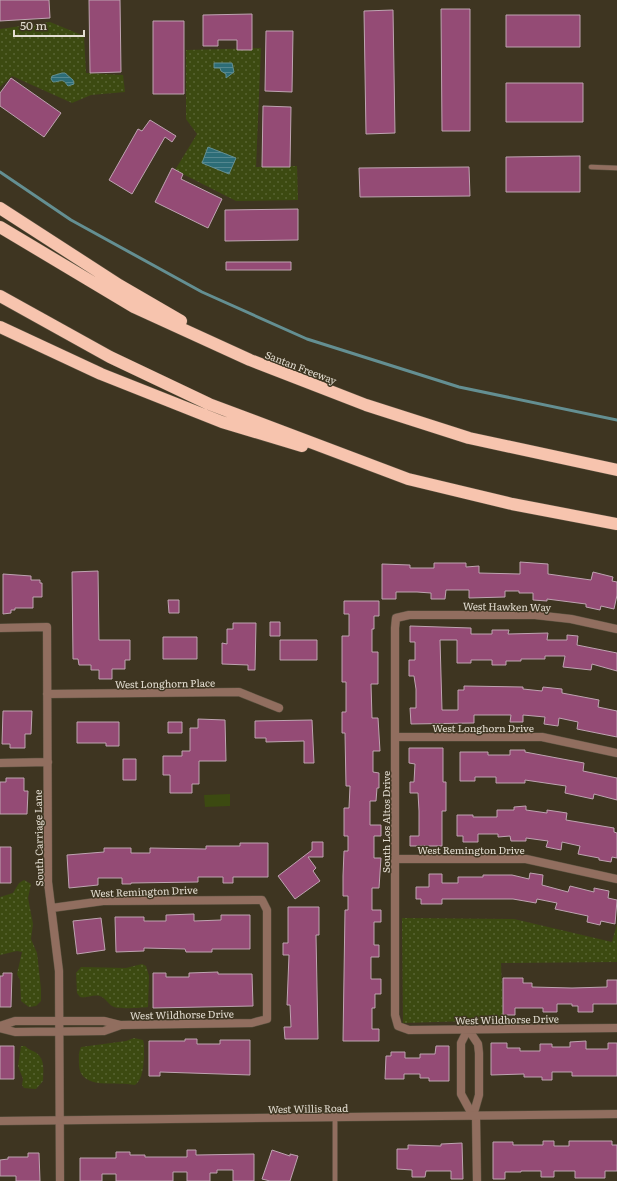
<svg xmlns="http://www.w3.org/2000/svg" width="617" height="1181" font-family="Literata,serif">
  <defs>
    <pattern id="park-dots" width="8" height="8" patternUnits="userSpaceOnUse"><rect width="8" height="8" fill="#3c4a11"/><path d="M2 2h.1M6 6h.1" fill="none" stroke="#586433" stroke-width="1.8" stroke-linecap="round"/></pattern>
    <pattern id="water-rules" width="6" height="5" patternUnits="userSpaceOnUse"><rect width="6" height="5" fill="#2d6d77"/><path d="M0 2.5h6" fill="none" stroke="#558890"/></pattern>
  </defs>
  <rect width="100%" height="100%" fill="#3e3521"/>
  <!-- grass -->
  <path fill="#3c4a11" d="M230,794V806L205,807L204,795Z"/>
  <!-- park -->
  <path fill="url(#park-dots)" d="M50,22L84,36L86,73L123,75L125,92L91,95L72,103L12,76L0,87V29Z
    M261,48L256,167L297,166L298,200L236,201L175,170L197,134L186,119V50Z
    M24,880L31,884L28,898L33,924L31,939L37,953L41,989V1001L36,1006L29,1007L21,1001L20,980L17,974L22,952L17,951L0,955V897L13,893L19,883Z
    M402,918L514,919L612,942L617,924V962L501,963L503,1020L403,1023Z
    M142,964L146,966L149,976L148,1007C143,1008 118,1009 114,1007C109,1005 106,999 102,997C94,993 87,999 80,997L77,993L76,973L81,967L126,968Z
    M134,1038L143,1040L144,1044C144,1056 145,1078 135,1085C118,1081 80,1091 79,1065C79,1058 78,1053 81,1047L126,1041Z
    M21,1046H25C28,1049 31,1050 35,1052C46,1059 43,1071 43,1081L36,1089L24,1088L22,1085L23,1079L18,1066Z"/>
  <!-- water -->
  <path fill="url(#water-rules)" stroke="#648f92" d="M214,63H232L234,72L226,78V74L221,71L220,68H214Z
    M62,73H65L73,80L74,84L68,86C62,77 61,82 53,82L51,79L52,76Z
    M208,147L236,158L229,174L202,163Z"/>
  <g fill="none" stroke-linecap="round" stroke-linejoin="round">
    <!-- stream -->
    <path stroke="#648f92" stroke-width="3" d="M0,172L71,220L202,292L307,339L459,387L617,420"/>
  </g>
  <!-- building -->
  <path fill="#944b75" stroke="#bea4b1" d="M0,0H49L50,18L0,21Z
    M89,0H120L121,72L90,73Z
    M441,9H470V131H442Z
    M393,10L395,133L366,134L364,11Z
    M252,14V50H237V40H218V46H203V15Z
    M506,15H580V47H506Z
    M153,21H184V94H153Z
    M266,31H293L292,92L265,91Z
    M11,78L61,113L44,137L0,106V93Z
    M506,83H583V122H506Z
    M263,106L291,107L290,167H262Z
    M150,120L176,136L172,142L165,137L132,194L109,180L138,129L142,131Z
    M580,156V192H506V157Z
    M469,167L470,196L360,197L359,168Z
    M172,168L183,174L181,179L222,199L208,228L155,202Z
    M298,209V240L225,241V210Z
    M226,262H291V270H226Z
    M520,562L548,564V574L591,580L593,572L613,577L612,581L617,582V595L614,609L601,606L600,610L586,607V604L547,599V601L533,600V593H519V591H505V597L469,598V590H446L445,599H431V593L417,592H396V599H382V564L410,565V568H434V563H466V567L479,566V573L520,574Z
    M98,571L99,640H130V660H125V669H112V679H99V670H91V665H79L78,659H73L72,572Z
    M3,574L31,576V580H40V583H42V597H33V608H15V610H11V613L3,614Z
    M168,600H179V613H169Z
    M344,601H379V616H374V629H372V652H378V684H371L372,718H378L380,751H373V772L379,773V788H377L376,801H370V825H381V836H374V858H381L379,888H372V910H381V922H374V945H379V957H371V979H381V994H375V1008H372V1029H379V1041H343L345,910H348V896H343V876L344,851H348V836H344V808H349L350,786H346L345,733H342V712H346V682H342V636H349V614H344Z
    M270,622H280V636H270Z
    M233,623H256L255,670H248V665L222,664V643L227,644V629H233Z
    M410,626L471,628V634H492V630H509L508,634L548,633L547,640H567V635L578,636L577,645L617,653V671L592,664L591,670L563,667L565,656H545V659H521V661H506V665H492V660H471V663H457V640H440L442,710H458V690H464V686L523,687V689L542,691L543,687L562,689V693L599,700L598,707L617,711V737L577,729L578,722L559,718L558,726L544,724L545,717L523,715V722H510L511,715H474V723L411,724L410,708H416V689L414,676H409V660H415V642H410Z
    M163,637H197V659H163Z
    M280,640H317V660H280Z
    M3,711H32L31,734H25V748H10V744H2Z
    M198,719L225,720L226,761H199V784H192V793H170V775H163V756H182V751H190V728H198Z
    M312,720L314,763H304V741L266,742V738H255V721Z
    M77,722H119V746H106V743H77Z
    M168,722H182V733H168Z
    M409,748H443V782H446V811H442V846H410V836H419V811L418,793H410V782H414L415,764L409,763Z
    M510,750H525V752L584,763L583,771L617,778V800L594,794L593,799L565,793L566,786L525,780V783H496V777H475V781H460V752H488V755H510Z
    M123,759H136V780H123Z
    M6,778H24V791H28L27,814H0V782H6Z
    M526,806V810L547,813V810L567,813L566,820L614,828V832L617,833V858L612,857L611,862L599,860V858L578,854L580,846L562,842L561,850L546,847L548,841L526,838V841H511L510,836L498,837V834H478V842H463V836H457V815H473V817H497V810H514V807Z
    M312,842H323V857H308L316,868L313,871L320,881L295,899L278,876L312,850Z
    M240,843H268V877H233V883H223V877H198V882L131,883V884H122V878H98V885L69,888L67,855L104,852V848H131V853H150V848L206,849V846H240Z
    M0,847H11V883H0Z
    M530,873L543,875L542,885L568,892L570,886L594,892V888L609,891L608,898L617,900L615,924L601,921L600,925L587,922L588,916L555,909L557,903L537,899L536,903L513,899H442V904H421V899H416V887H429V874H442V883H458V877H483V875H512L529,879Z
    M288,907H319V935H316L318,1039H285L284,1027H291L290,1005H287L289,955H283V943H288Z
    M194,914V921L221,920V915H250V949H212V952H186L185,949L144,948V951L116,952L115,917H144V921H166V915Z
    M101,918L105,950L77,954L73,921Z
    M218,972V974H252L253,1006L153,1008V973H166V977H189V973Z
    M3,973H12L11,1007H0V976H3Z
    M503,978H523V983H532V987L572,988L607,987V980H617V1004H593V1012H578V1006H572V1004H557V1012H543V1008H515V1015H503Z
    M185,1039H197V1044H220V1040H250V1075L160,1072V1076H149V1041H185Z
    M586,1041V1049H608V1043H617V1076H572V1072H552V1080H542V1077H524V1074L491,1075V1043H507V1048H520V1051H540V1044H552V1047H570V1042Z
    M0,1046H14V1079H0Z
    M436,1046H449V1081H429V1078H420V1074H404V1079H385L386,1056H391V1052H405V1058H420V1054H435Z
    M543,1141H554V1146H569V1141H612V1145H617V1171H605V1178H575V1171H554V1177H541V1171H521V1172H505V1179H493V1142H513V1145H543Z
    M462,1143L463,1179H451V1171H426L425,1177H412V1170L397,1169V1149H408V1145L441,1146V1144Z
    M187,1150H196V1155L254,1154V1181H233V1170H217V1173H210V1181H187V1172H173V1181H116V1174H102V1181H80V1158H116V1152H130V1155H145V1157H187Z
    M272,1150L290,1156V1154L298,1156L290,1181H270L262,1179Z
    M28,1153H39L40,1181H16V1176H0V1160L8,1159V1157H28Z"/>
  <g fill="none" stroke-linecap="round" stroke-linejoin="round">
    <defs>
      <path id="service" d="M591,167L617,168
        M335,1118V1181"/>
      <path id="minor" d="M0,628L47,627L48,882L59,971L60,1181
        M617,629L571,619L535,615H409L396,618L395,628V1015L398,1026L409,1030L617,1028
        M47,694L239,692L279,708
        M395,737H542L617,753
        M0,763L48,762
        M395,859H526L617,879
        M0,1026L15,1021H104L120,1025
        M0,1028L15,1032L104,1031L121,1025L252,1023L267,1019V910L262,900L103,901L52,908
        M468,1029L478,1044L479,1053V1095L473,1116L461,1094V1043Z
        M476,1116L477,1181"/>
      <path id="tertiary" d="M0,1121L617,1114"/>
      <path id="motorway" d="M0,208L119,285L181,321
        M0,227L134,307L250,360L366,405L469,438L617,470
        M0,296L110,357L209,404L408,479L512,504L617,524
        M0,327L101,374L222,422L302,446"/>
    </defs>
    <!-- service casing -->
    <use href="#service" stroke="#5c5341" stroke-width="5.5"/>
    <!-- minor casing -->
    <use href="#minor" stroke="#5c5341" stroke-width="9"/>
    <!-- tertiary casing -->
    <use href="#tertiary" stroke="#5c5341" stroke-width="9"/>
    <!-- motorway casing -->
    <use href="#motorway" stroke="#5c5341" stroke-width="13"/>
    <!-- service -->
    <use href="#service" stroke="#916e5f" stroke-width="4.5"/>
    <!-- minor -->
    <use href="#minor" stroke="#916e5f" stroke-width="8"/>
    <!-- tertiary -->
    <use href="#tertiary" stroke="#916e5f" stroke-width="8"/>
    <!-- motorway -->
    <use href="#motorway" stroke="#f7c4ae" stroke-width="12"/>
  </g>
  <g text-anchor="middle" dominant-baseline="central" stroke-width="3" stroke-linejoin="round" paint-order="stroke">
    <!-- street labels -->
    <g font-size="10" fill="#e4ded2" stroke="#3e3521">
      <text transform="translate(301 367) rotate(21)">Santan Freeway</text>
      <text transform="translate(507 606) rotate(1)">West Hawken Way</text>
      <text transform="translate(165 683) rotate(-1)">West Longhorn Place</text>
      <text x="483" y="727">West Longhorn Drive</text>
      <text transform="translate(385 822) rotate(-90)">South Los Altos Drive</text>
      <text transform="translate(38 838) rotate(-91)">South Carriage Lane</text>
      <text x="471" y="849">West Remington Drive</text>
      <text transform="translate(144 891) rotate(-2)">West Remington Drive</text>
      <text transform="translate(182 1014) rotate(-1)">West Wildhorse Drive</text>
      <text transform="translate(507 1019) rotate(-1)">West Wildhorse Drive</text>
      <text transform="translate(308 1108) rotate(-1)">West Willis Road</text>
    </g>
  </g>
  <!-- scale -->
  <path d="M14 30v6h70v-6" fill="none" stroke="#e4ded2" stroke-width="2"/>
  <text x="20" y="30" font-size="12" fill="#e4ded2" stroke="#3e3521" stroke-width="3" paint-order="stroke">50 m</text>
</svg>
